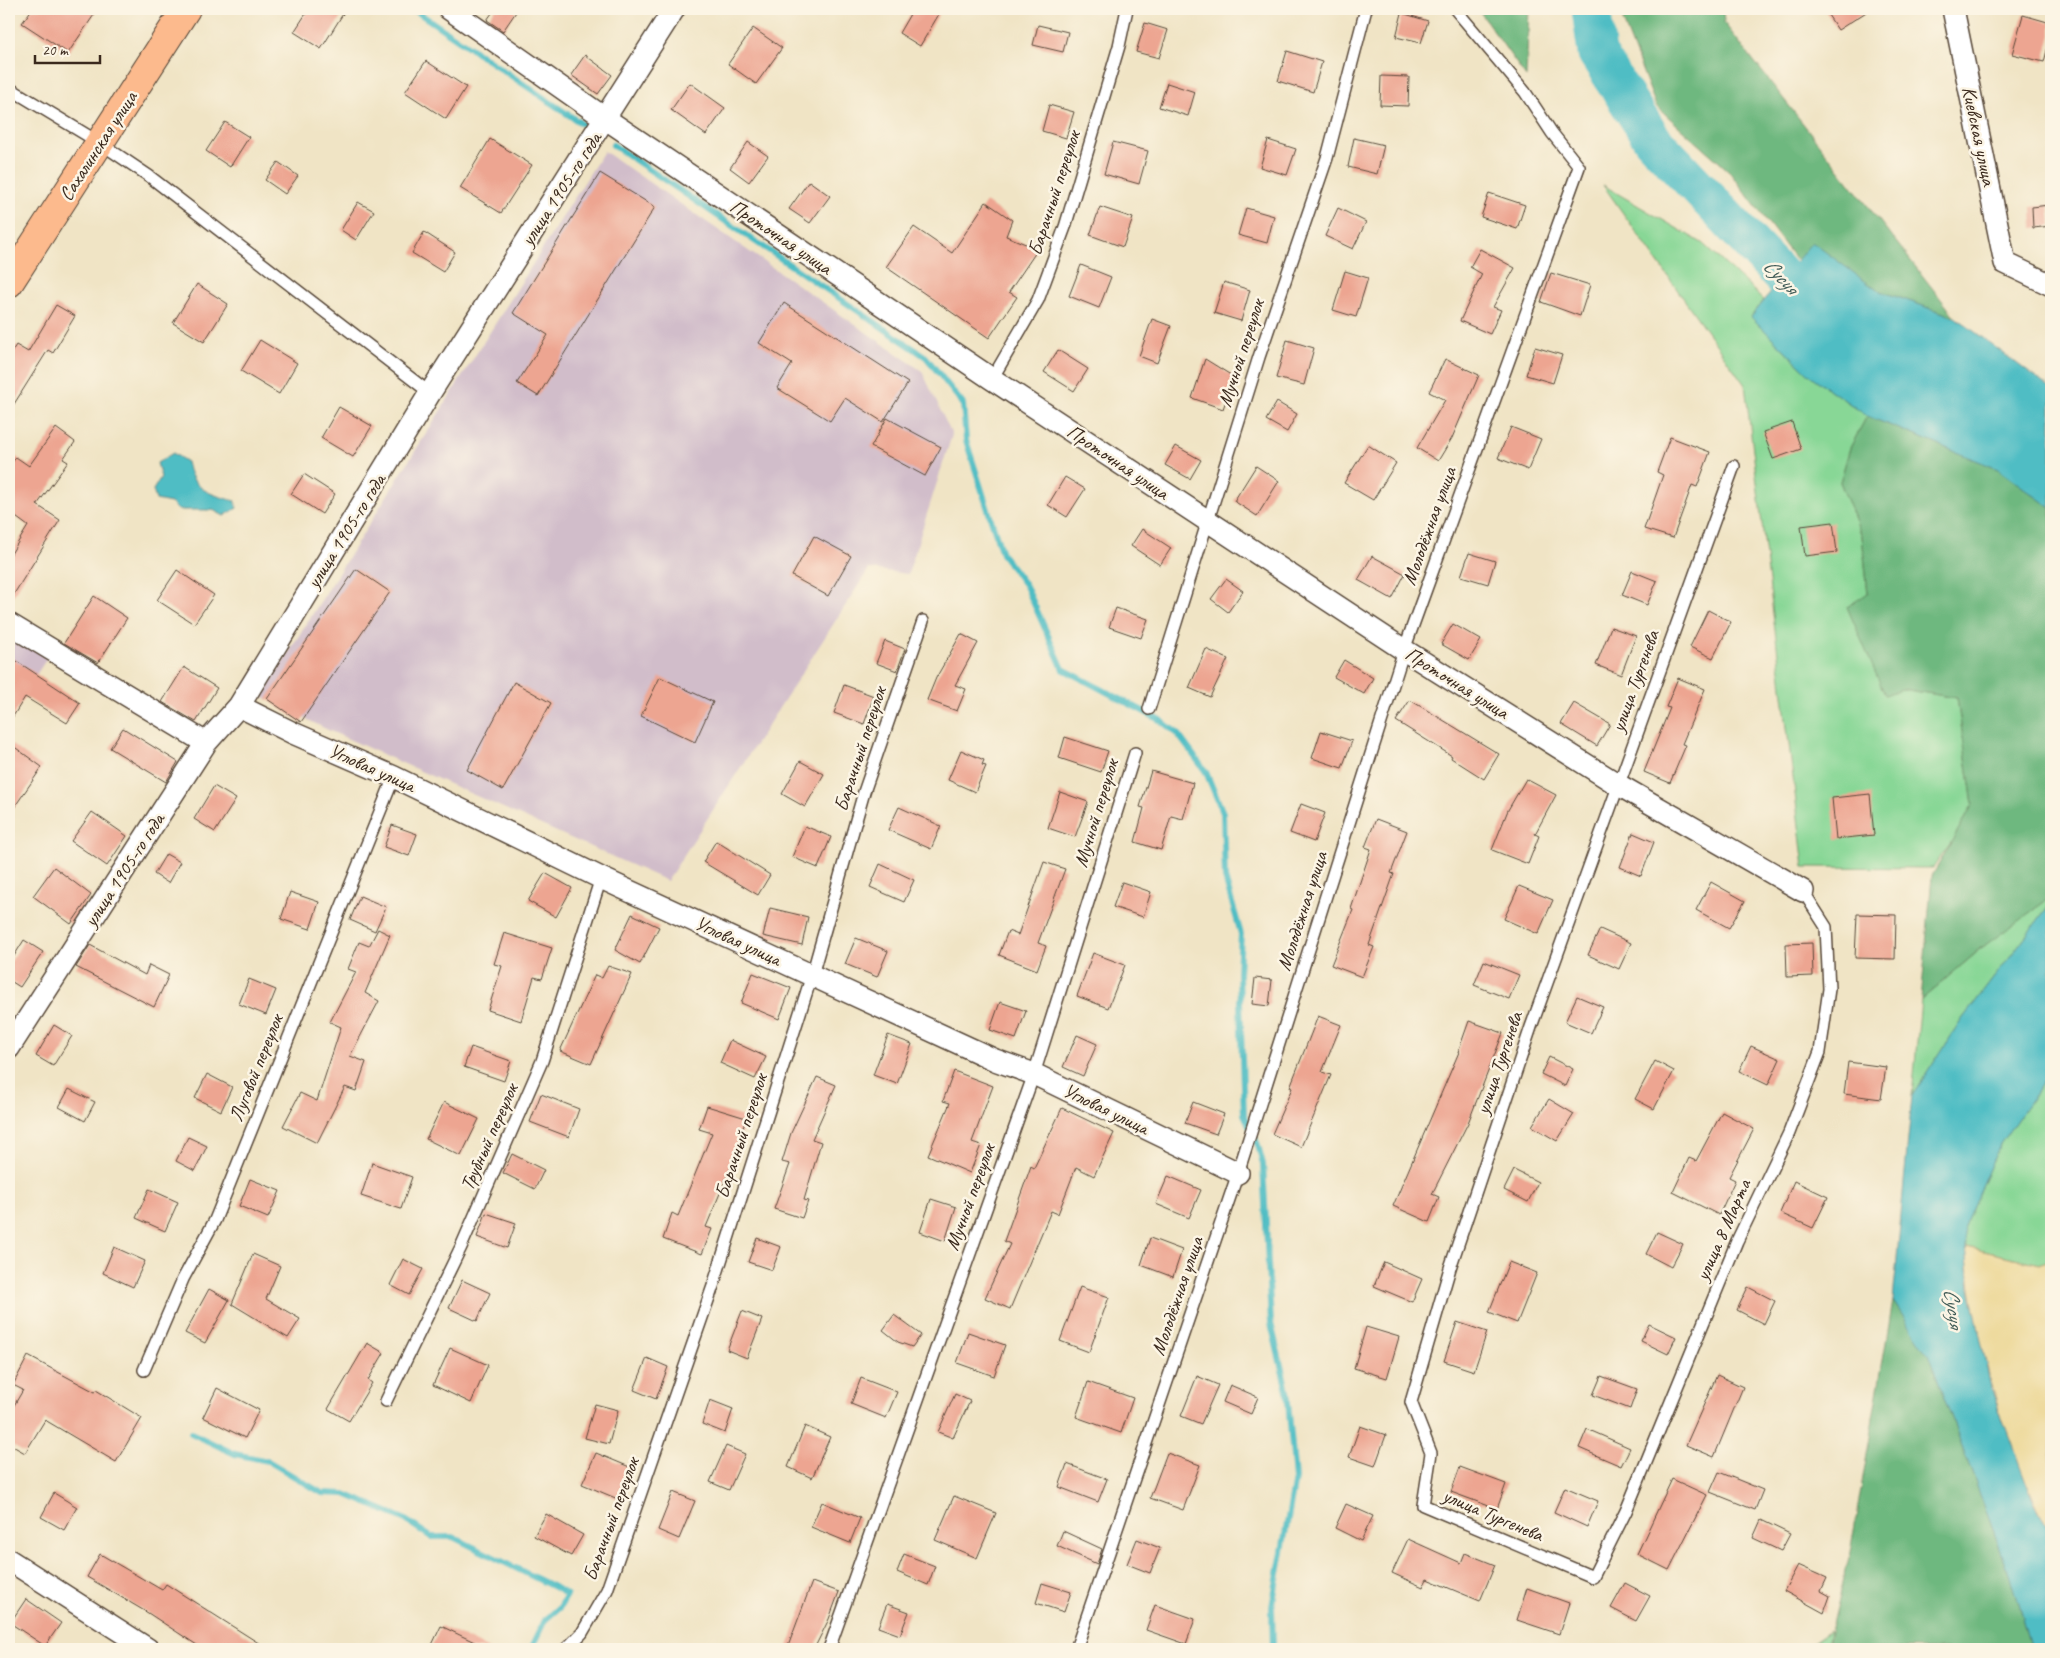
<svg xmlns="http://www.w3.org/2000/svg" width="2060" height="1658" font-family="Caveat,sans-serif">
  <rect width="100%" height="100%" fill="#fcf5e5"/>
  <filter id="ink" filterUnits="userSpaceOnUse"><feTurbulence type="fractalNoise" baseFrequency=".02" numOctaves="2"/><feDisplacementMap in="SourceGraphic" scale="10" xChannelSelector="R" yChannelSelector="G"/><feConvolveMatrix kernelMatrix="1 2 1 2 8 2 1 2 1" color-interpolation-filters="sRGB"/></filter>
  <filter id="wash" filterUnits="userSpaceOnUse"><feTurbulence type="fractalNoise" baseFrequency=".0096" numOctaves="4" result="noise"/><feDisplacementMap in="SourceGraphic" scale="20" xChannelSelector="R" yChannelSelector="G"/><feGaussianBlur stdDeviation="1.12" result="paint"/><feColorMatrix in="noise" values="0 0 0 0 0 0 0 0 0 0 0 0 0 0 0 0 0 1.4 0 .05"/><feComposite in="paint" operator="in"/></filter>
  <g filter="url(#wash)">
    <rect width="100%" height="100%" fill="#f0e4c5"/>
    <!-- industrial -->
    <path fill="#d1bdca" d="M604,151L922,371L952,435L908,574L869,569L667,881L326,729L261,696Z
      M9,615L56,644L9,717Z"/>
    <!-- green -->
    <path fill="#88d796" stroke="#62805a" d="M1603,185L1702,243L1764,300L1751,317L1812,377L1867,416L1850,448L1840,482L1862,536L1868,594L1847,607L1902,689L1957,698L1973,804L1954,838L1933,868L1804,867L1745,385Z
      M2051,897V903L1963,1018L1912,1096L1921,1000L1989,942Z
      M2051,1071V1259L2040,1264L1966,1247L1964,1226L2000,1144Z
      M1830,1631L1826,1649H1804Z"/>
    <!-- forest -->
    <path fill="#6eb87f" stroke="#54714e" d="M1478,9H1529L1526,77Z
      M1626,9H1723L1724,23L1955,317L1877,290L1812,243L1797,261L1728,170L1656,106L1623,21Z
      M1867,416L1998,469L2051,508V897L1984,946L1921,1000L1932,876L1973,804L1957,698L1902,689L1885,695L1847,607L1868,593L1862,536L1840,482L1850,448Z
      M1893,1301L1928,1354L2009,1573L2031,1649H1827L1850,1553Z"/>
    <!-- sand -->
    <path fill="#eeda9e" stroke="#94825e" d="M1966,1247L2040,1264L2051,1259V1534C2004,1445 1976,1347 1966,1247Z"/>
    <!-- water -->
    <path fill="#4fbdc4" stroke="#457471" d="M1812,242L1877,290L1955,317L2051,389V508L1998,469L1867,416L1812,377L1751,317Z
      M173,453L187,462C192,490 210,494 235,501L237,508L224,516L213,510H178L171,503L156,500L153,490L161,477L157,463Z
      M2051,903V1071L2000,1144L1964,1226L1970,1288L1991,1388L2032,1498L2051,1534V1649H2031L2009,1573L1928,1354L1893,1301L1912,1096L1963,1018Z"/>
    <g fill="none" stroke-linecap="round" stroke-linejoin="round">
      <!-- stream -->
      <path stroke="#4fbdc4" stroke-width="6" d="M413,9L585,126
        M613,145L926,357L963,404L966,440L1002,554L1026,586L1063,669L1160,720L1177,733L1206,772L1223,813L1225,878L1241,934L1239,974L1244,1114L1258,1145L1263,1164L1271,1323L1287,1391L1295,1479L1272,1607L1273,1649
        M191,1433L235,1454L268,1461L322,1493L345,1494L404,1519L431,1537H453L554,1587L567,1595L560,1607L545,1620L531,1649"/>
      <!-- river -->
      <path stroke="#4fbdc4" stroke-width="39" d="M1591,9L1597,53L1652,139L1818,315"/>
    </g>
    <g id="blocks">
      <!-- building -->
      <path fill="#eda591" d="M32,9H98L68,53L22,23Z
        M309,9H346L321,49L294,32Z
        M495,9H518L503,31L487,20Z
        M913,9H942L920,46L899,33Z
        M1824,9H1871L1838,30Z
        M1402,13L1428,21L1421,43L1396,37Z
        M2023,15L2051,23V35L2044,62L2012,54Z
        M1145,23L1168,30L1159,58L1136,52Z
        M1038,25L1068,32L1063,52L1033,45Z
        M753,28L782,48L756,84L728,64Z
        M1287,51L1322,62L1313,92L1278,81Z
        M585,55L612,75L598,94L571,75Z
        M426,61L466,87L446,119L405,92Z
        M1381,76L1409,77L1408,106L1380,105Z
        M690,83L725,108L706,135L671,110Z
        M1167,83L1195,92L1188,116L1159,107Z
        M1049,105L1074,112L1066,138L1042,131Z
        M225,122L249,137L230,167L206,151Z
        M1354,138L1384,145L1377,174L1348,167Z
        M490,139L532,165L501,213L460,188Z
        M1268,140L1296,149L1287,175L1260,167Z
        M748,142L768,156L749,182L730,168Z
        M1113,142L1148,151L1139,184L1104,174Z
        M278,162L298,176L285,194L265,180Z
        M600,173L655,207L538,396L517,383L548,335L513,313Z
        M809,181L830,196L810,223L789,209Z
        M1489,193L1525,205L1517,229L1481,217Z
        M358,202L374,211L356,240L341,230Z
        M986,202L1012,220L1006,236L1038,249L1009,292L1017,297L989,338L886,267L914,227L952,253Z
        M2049,205L2051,226L2033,228L2032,207Z
        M1100,207L1133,218L1123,247L1090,235Z
        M1246,208L1274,216L1267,243L1238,235Z
        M1338,208L1366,222L1353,249L1325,236Z
        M424,232L455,252L443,272L412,253Z
        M1480,249L1515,268L1493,307L1501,310L1490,334L1460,321L1482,274L1470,267Z
        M1081,265L1111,277L1099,308L1069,296Z
        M1345,271L1368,278L1356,317L1333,310Z
        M1551,273L1590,285L1580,316L1541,302Z
        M1224,282L1250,290L1241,321L1214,313Z
        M197,284L228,304L204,342L173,323Z
        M784,303L908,383L883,422L845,398L830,421L777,388L792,364L759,343Z
        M56,305L75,316L53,353L48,350L9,412V356L16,345L28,352Z
        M1152,319L1171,326L1157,363L1139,356Z
        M260,340L297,363L279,394L241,371Z
        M1287,340L1314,348L1304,385L1276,378Z
        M1535,347L1562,355L1553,383L1526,375Z
        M1058,350L1088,369L1074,391L1044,372Z
        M1205,359L1234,377L1223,409L1192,398Z
        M1445,359L1479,375L1452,438L1438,461L1417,448L1445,400L1429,392Z
        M1277,402L1297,414L1287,432L1266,420Z
        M339,407L372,426L353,457L321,438Z
        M887,418L941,447L925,476L871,447Z
        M1792,422L1801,449L1773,459L1763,432Z
        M1511,427L1541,439L1528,470L1498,458Z
        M56,428L75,442L63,459L68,462L37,505L60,520L9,602V557L28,526L9,512V467L16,457L29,466Z
        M1670,437L1710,452L1697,487L1692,485L1673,538L1644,529L1663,475L1657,472Z
        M1368,445L1396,463L1373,500L1344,483Z
        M1176,446L1201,460L1190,479L1165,465Z
        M1256,466L1279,481L1257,516L1234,501Z
        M304,474L335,494L322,514L291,494Z
        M1065,477L1085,489L1067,517L1048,505Z
        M1833,522L1837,552L1805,556L1801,526Z
        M1142,529L1171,548L1160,565L1131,546Z
        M814,536L851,556L828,596L792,576Z
        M1469,553L1495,561L1488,584L1461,576Z
        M1372,556L1405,574L1392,599L1358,580Z
        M356,569L390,592L301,722L267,699Z
        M177,570L214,595L194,624L157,600Z
        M1632,571L1657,581L1647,605L1622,595Z
        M1226,579L1243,591L1228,612L1211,599Z
        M94,596L127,618L98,663L64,643Z
        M1116,608L1148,619L1141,638L1109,627Z
        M1708,610L1731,622L1713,658L1690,647Z
        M1453,624L1481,640L1469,660L1441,644Z
        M1611,627L1636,636L1621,675L1596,665Z
        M961,634L978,643L955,685L966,689L957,711L927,700L936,678Z
        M885,641L905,649L897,671L876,663Z
        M1206,649L1228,659L1210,697L1189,688Z
        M9,656L80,703L67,723L25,697L9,723Z
        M1344,660L1373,678L1364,694L1334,677Z
        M184,667L217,688L196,722L162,702Z
        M660,677L713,702L695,742L641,716Z
        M1678,678L1705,689L1682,744L1686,745L1670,783L1644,772L1670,708L1666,707Z
        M514,682L551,703L503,790L467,770Z
        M844,685L874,696L864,724L834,713Z
        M1410,700L1499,754L1484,779L1451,758L1452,756L1396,721Z
        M1574,703L1610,724L1597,746L1561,724Z
        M123,728L178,762L166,782L110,748Z
        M1321,731L1352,741L1342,768L1312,758Z
        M1065,737L1108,751L1101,772L1059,758Z
        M9,743L42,767L9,815Z
        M961,750L984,760L982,765L986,766L975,792L948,780Z
        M800,761L824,774L805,807L782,794Z
        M1151,771L1193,783L1183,819L1171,816L1161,850L1135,842L1144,808L1140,807Z
        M1526,779L1556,795L1535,834L1539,836L1528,864L1492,850L1508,810Z
        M214,786L236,799L215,832L194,819Z
        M1060,792L1088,802L1075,837L1048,828Z
        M1870,794L1874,835L1836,839L1832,798Z
        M1301,804L1325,813L1314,842L1290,833Z
        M899,807L941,826L931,849L888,830Z
        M92,812L127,836L107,866L71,841Z
        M1376,819L1407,831L1391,873L1394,874L1369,945L1374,947L1362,977L1331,965L1353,910L1351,909L1371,849L1365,847Z
        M392,825L417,834L409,856L384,847Z
        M805,826L831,837L818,868L792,857Z
        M1633,833L1654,842L1641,876L1620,867Z
        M716,841L770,875L758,895L703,862Z
        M166,854L180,862L168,883L154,874Z
        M1044,862L1065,869L1038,943L1046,946L1037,970L999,955L1008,931L1018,935Z
        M880,864L914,880L904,902L870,887Z
        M54,867L91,895L71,924L33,896Z
        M545,873L572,888L556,917L528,901Z
        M1122,882L1151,892L1143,917L1113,907Z
        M1711,882L1745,901L1729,928L1696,910Z
        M1519,886L1553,900L1538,934L1504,919Z
        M290,892L319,902L310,929L281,919Z
        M360,896L386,907L375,931L350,920Z
        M770,908L808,917L802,945L763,936Z
        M632,914L659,927L640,964L615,950Z
        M1857,914L1896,915L1895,959L1855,958Z
        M378,929L390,935L365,993L379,1001L350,1056L366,1062L356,1091L345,1087L317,1143L283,1126L300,1093L317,1101L341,1027L330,1022L356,972L348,969L359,942L369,946Z
        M1600,929L1631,943L1619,969L1588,955Z
        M504,933L552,948L542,979L534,977L521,1021L488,1010L502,966L494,964Z
        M856,938L888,951L877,977L845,964Z
        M24,940L43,952L20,987L9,980V964Z
        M1812,943L1813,976L1787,977L1786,944Z
        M90,945L145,975L149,965L169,975L154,1007L76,967Z
        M1093,953L1125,965L1108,1008L1077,996Z
        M1484,961L1519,975L1509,999L1474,985Z
        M608,966L632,974L591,1064L560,1051L595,975L602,978Z
        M753,973L791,988L779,1019L741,1003Z
        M1255,978L1272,980L1269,1006L1252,1004Z
        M249,979L276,990L266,1015L239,1004Z
        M1577,996L1603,1007L1591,1033L1565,1022Z
        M1000,1002L1026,1011L1016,1039L990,1030Z
        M1318,1016L1341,1025L1322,1072L1331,1075L1301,1147L1272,1134L1292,1088L1290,1087Z
        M1469,1021L1503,1033L1468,1123L1432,1194L1439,1197L1429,1222L1393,1206L1459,1052H1458Z
        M54,1025L72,1036L53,1066L36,1056Z
        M888,1035L912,1044L897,1084L873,1075Z
        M1077,1035L1097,1044L1083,1076L1063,1067Z
        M730,1040L766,1057L755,1079L720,1063Z
        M1751,1046L1780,1059L1768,1085L1739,1071Z
        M471,1047L511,1061L504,1081L464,1067Z
        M1549,1057L1573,1069L1565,1086L1541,1074Z
        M1655,1061L1674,1071L1654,1109L1635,1099Z
        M1848,1062L1886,1067L1881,1099L1844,1094Z
        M954,1071L993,1086L972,1142L981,1145L970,1173L928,1155L950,1103L943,1101Z
        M207,1074L232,1087L221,1111L195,1098Z
        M817,1077L836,1085L812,1139L821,1142L804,1200L808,1201L802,1218L774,1209L790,1164L782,1162L791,1133Z
        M69,1089L95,1102L85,1121L59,1107Z
        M541,1094L579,1109L569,1137L530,1122Z
        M1549,1099L1574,1114L1557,1141L1532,1126Z
        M444,1102L479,1119L461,1156L426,1139Z
        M1193,1102L1224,1114L1216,1134L1185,1123Z
        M707,1106L746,1118L733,1162L706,1227L712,1229L702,1254L663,1239L672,1213L678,1216L712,1133L699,1129Z
        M1062,1108L1114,1133L1094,1176L1076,1167L1058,1214L1051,1211L1010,1309L985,1298L1010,1244L1004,1241L1031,1166L1034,1168Z
        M1722,1112L1754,1129L1729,1177L1735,1180L1719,1215L1673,1192L1689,1158L1696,1161Z
        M188,1137L207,1146L195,1171L176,1161Z
        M512,1154L544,1170L535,1189L503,1173Z
        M372,1163L412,1177L401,1209L361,1196Z
        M1514,1170L1538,1182L1528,1202L1504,1190Z
        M1168,1176L1201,1190L1189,1218L1156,1204Z
        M250,1179L280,1191L268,1218L239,1206Z
        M1794,1181L1828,1197L1813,1228L1780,1213Z
        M149,1189L178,1202L165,1231L136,1218Z
        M931,1199L956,1207L945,1241L920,1232Z
        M486,1213L516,1223L507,1248L477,1237Z
        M1657,1232L1683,1244L1671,1267L1646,1254Z
        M757,1238L781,1247L772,1270L748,1262Z
        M1150,1238L1182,1250L1173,1277L1141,1265Z
        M114,1247L145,1261L133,1287L103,1273Z
        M253,1254L280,1266L266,1299L300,1319L288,1338L232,1304Z
        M403,1259L423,1269L409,1295L390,1285Z
        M1384,1262L1422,1279L1412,1302L1374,1286Z
        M1509,1262L1537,1273L1517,1323L1489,1312Z
        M462,1280L490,1293L477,1321L449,1308Z
        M1080,1287L1109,1297L1089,1352L1060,1341Z
        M1748,1287L1775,1301L1764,1324L1737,1310Z
        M209,1289L229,1300L205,1343L185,1333Z
        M742,1311L762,1319L747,1358L727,1350Z
        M894,1315L921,1335L912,1347L898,1342L883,1330Z
        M1457,1322L1487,1332L1474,1371L1444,1361Z
        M1649,1324L1676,1337L1668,1354L1641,1341Z
        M1366,1327L1399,1337L1387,1378L1354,1368Z
        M968,1332L1005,1345L994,1376L957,1363Z
        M367,1343L384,1353L368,1380L372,1383L349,1421L328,1409Z
        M450,1348L488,1365L471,1403L433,1385Z
        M28,1356L95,1392L96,1390L142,1418L116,1462L45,1420L25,1453L9,1444V1414L23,1390L13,1385Z
        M647,1358L668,1367L656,1399L634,1390Z
        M1717,1375L1743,1387L1714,1457L1686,1445Z
        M1197,1376L1218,1385L1201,1424L1181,1416Z
        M1601,1376L1637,1389L1630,1409L1593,1395Z
        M861,1378L897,1392L886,1418L851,1404Z
        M1088,1382L1133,1398L1121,1433L1076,1417Z
        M1230,1385L1258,1397L1251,1414L1223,1402Z
        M217,1388L259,1410L245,1438L203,1417Z
        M955,1394L970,1401L953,1438L938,1432Z
        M710,1400L733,1409L725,1433L702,1424Z
        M595,1404L618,1410L609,1444L585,1438Z
        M805,1426L830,1437L812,1478L788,1467Z
        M1360,1426L1386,1435L1375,1466L1349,1457Z
        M1587,1429L1630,1448L1621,1466L1579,1448Z
        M726,1446L745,1454L729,1490L710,1482Z
        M596,1453L632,1468L618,1499L582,1484Z
        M1167,1453L1200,1465L1183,1510L1150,1498Z
        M1067,1464L1107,1479L1098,1502L1059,1487Z
        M1460,1467L1506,1484L1497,1509L1451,1492Z
        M1719,1472L1763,1490L1755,1510L1710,1492Z
        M1672,1479L1707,1495L1669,1570L1637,1554Z
        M1565,1487L1598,1501L1587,1527L1554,1512Z
        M673,1492L695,1501L679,1539L658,1530Z
        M54,1493L77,1507L64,1530L41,1517Z
        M954,1496L996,1513L977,1558L935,1540Z
        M822,1502L860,1518L850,1543L811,1527Z
        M1346,1504L1373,1516L1361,1541L1335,1528Z
        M546,1514L583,1535L571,1556L534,1536Z
        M1761,1520L1790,1534L1781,1551L1753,1538Z
        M1063,1531L1102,1549L1097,1564L1057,1546Z
        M1137,1539L1160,1548L1150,1573L1127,1564Z
        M1408,1539L1461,1563L1465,1553L1495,1565L1480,1601L1427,1579L1423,1587L1392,1573Z
        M100,1554L162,1590L166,1584L268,1649H203L148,1613L87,1577Z
        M904,1554L935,1566L928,1585L897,1572Z
        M1798,1565L1827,1578L1821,1591L1830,1596L1824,1613L1784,1591Z
        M812,1582L839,1592L829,1619L814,1649H787Z
        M1042,1583L1071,1592L1064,1612L1036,1603Z
        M1625,1583L1650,1596L1636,1621L1611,1608Z
        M1527,1588L1569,1603L1559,1634L1517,1620Z
        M26,1599L61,1623L45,1646L10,1623Z
        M887,1604L909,1612L900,1635L878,1627Z
        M1155,1605L1195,1619L1186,1644L1146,1630Z
        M441,1626L489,1649H430Z"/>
    </g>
  </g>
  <g filter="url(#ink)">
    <use href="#blocks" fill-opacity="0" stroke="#564637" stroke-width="1"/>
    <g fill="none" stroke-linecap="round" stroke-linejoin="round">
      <defs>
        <path id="service" d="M9,88L100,143L149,176L430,393
          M992,379L1038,300L1065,227L1119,46L1127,9
          M1734,466L1531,1027L1450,1268L1411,1402L1431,1453L1423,1505L1593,1577L1626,1511L1737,1241L1789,1133L1820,1052L1829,989L1826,927L1803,891
          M1149,709L1259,357L1327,158L1366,9
          M144,1370L183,1279L215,1220L394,777
          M386,1401L461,1247L542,1061L601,878
          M566,1649L582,1633L607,1590L713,1286L812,975L864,792L923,621
          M829,1649L1034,1074L1135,753
          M1076,1649L1238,1173L1404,650L1579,167L1552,133L1525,92L1455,9"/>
        <path id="minor" d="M449,9L606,119L992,379L1404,650L1617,784L1803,891
          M1953,9L2005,263L2051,285
          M9,624L206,743
          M239,706L293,733L394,777L601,878L995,1060L1034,1074L1238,1173
          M9,1048L206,743L239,706L430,393L674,9
          M9,1560L148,1649"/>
        <path id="primary" d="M9,283L186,9"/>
      </defs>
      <!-- service casing -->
      <use href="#service" stroke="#564637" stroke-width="14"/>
      <!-- minor casing -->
      <use href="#minor" stroke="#564637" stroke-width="24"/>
      <!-- primary casing -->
      <use href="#primary" stroke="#564637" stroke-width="30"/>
      <!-- service -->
      <use href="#service" stroke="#fff" stroke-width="11"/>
      <!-- minor -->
      <use href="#minor" stroke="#fff" stroke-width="21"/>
      <!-- primary -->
      <use href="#primary" stroke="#fcba8d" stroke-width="28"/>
    </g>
  </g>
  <g text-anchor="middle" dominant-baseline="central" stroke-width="5" stroke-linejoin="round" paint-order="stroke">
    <!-- street labels -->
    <g font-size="20" fill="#3b2a1e" stroke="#fcf5e5">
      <text transform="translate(1979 136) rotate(78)">Киевская улица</text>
      <text transform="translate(98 146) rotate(-57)">Сахалинская улица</text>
      <text transform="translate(561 189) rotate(-57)">улица 1905-го года</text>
      <text transform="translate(1054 193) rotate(-72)">Барачный переулок</text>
      <text transform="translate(781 237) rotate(34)">Проточная улица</text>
      <text transform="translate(1241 353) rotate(-72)">Мучной переулок</text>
      <text transform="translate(1118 462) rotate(34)">Проточная улица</text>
      <text transform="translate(1429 526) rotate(-70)">Молодёжная улица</text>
      <text transform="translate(346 531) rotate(-58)">улица 1905-го года</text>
      <text transform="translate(1635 681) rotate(-70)">улица Тургенева</text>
      <text transform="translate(1457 683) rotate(32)">Проточная улица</text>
      <text transform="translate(860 749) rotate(-72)">Барачный переулок</text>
      <text transform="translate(372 768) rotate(24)">Угловая улица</text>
      <text transform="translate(1096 813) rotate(-73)">Мучной переулок</text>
      <text transform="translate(124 870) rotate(-57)">улица 1905-го года</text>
      <text transform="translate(1302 911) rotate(-72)">Молодёжная улица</text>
      <text transform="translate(738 941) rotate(25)">Угловая улица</text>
      <text transform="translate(1499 1063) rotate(-71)">улица Тургенева</text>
      <text transform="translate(256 1068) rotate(-68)">Луговой переулок</text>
      <text transform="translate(1106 1109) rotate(26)">Угловая улица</text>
      <text transform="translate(741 1136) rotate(-72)">Барачный переулок</text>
      <text transform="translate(489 1137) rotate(-66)">Трубный переулок</text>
      <text transform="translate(970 1197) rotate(-70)">Мучной переулок</text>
      <text transform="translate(1723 1230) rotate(-66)">улица 8 Марта</text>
      <text transform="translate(1177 1296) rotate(-71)">Молодёжная улица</text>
      <text transform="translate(1493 1515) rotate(23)">улица Тургенева</text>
      <text transform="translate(611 1519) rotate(-70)">Барачный переулок</text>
    </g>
    <!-- water labels -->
    <g font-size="21" font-style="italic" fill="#425d58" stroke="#fcf5e5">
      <text transform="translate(1781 276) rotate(47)">Сусуя</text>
      <text transform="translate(1954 1308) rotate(82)">Сусуя</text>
    </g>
  </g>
  <!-- margin -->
  <rect width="2060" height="1658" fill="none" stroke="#fcf5e5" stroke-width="30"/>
  <!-- scale -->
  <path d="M35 55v8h65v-8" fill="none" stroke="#3b2a1e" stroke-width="2.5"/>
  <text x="42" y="55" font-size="15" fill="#3b2a1e" stroke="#fcf5e5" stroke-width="4" paint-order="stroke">20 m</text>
</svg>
